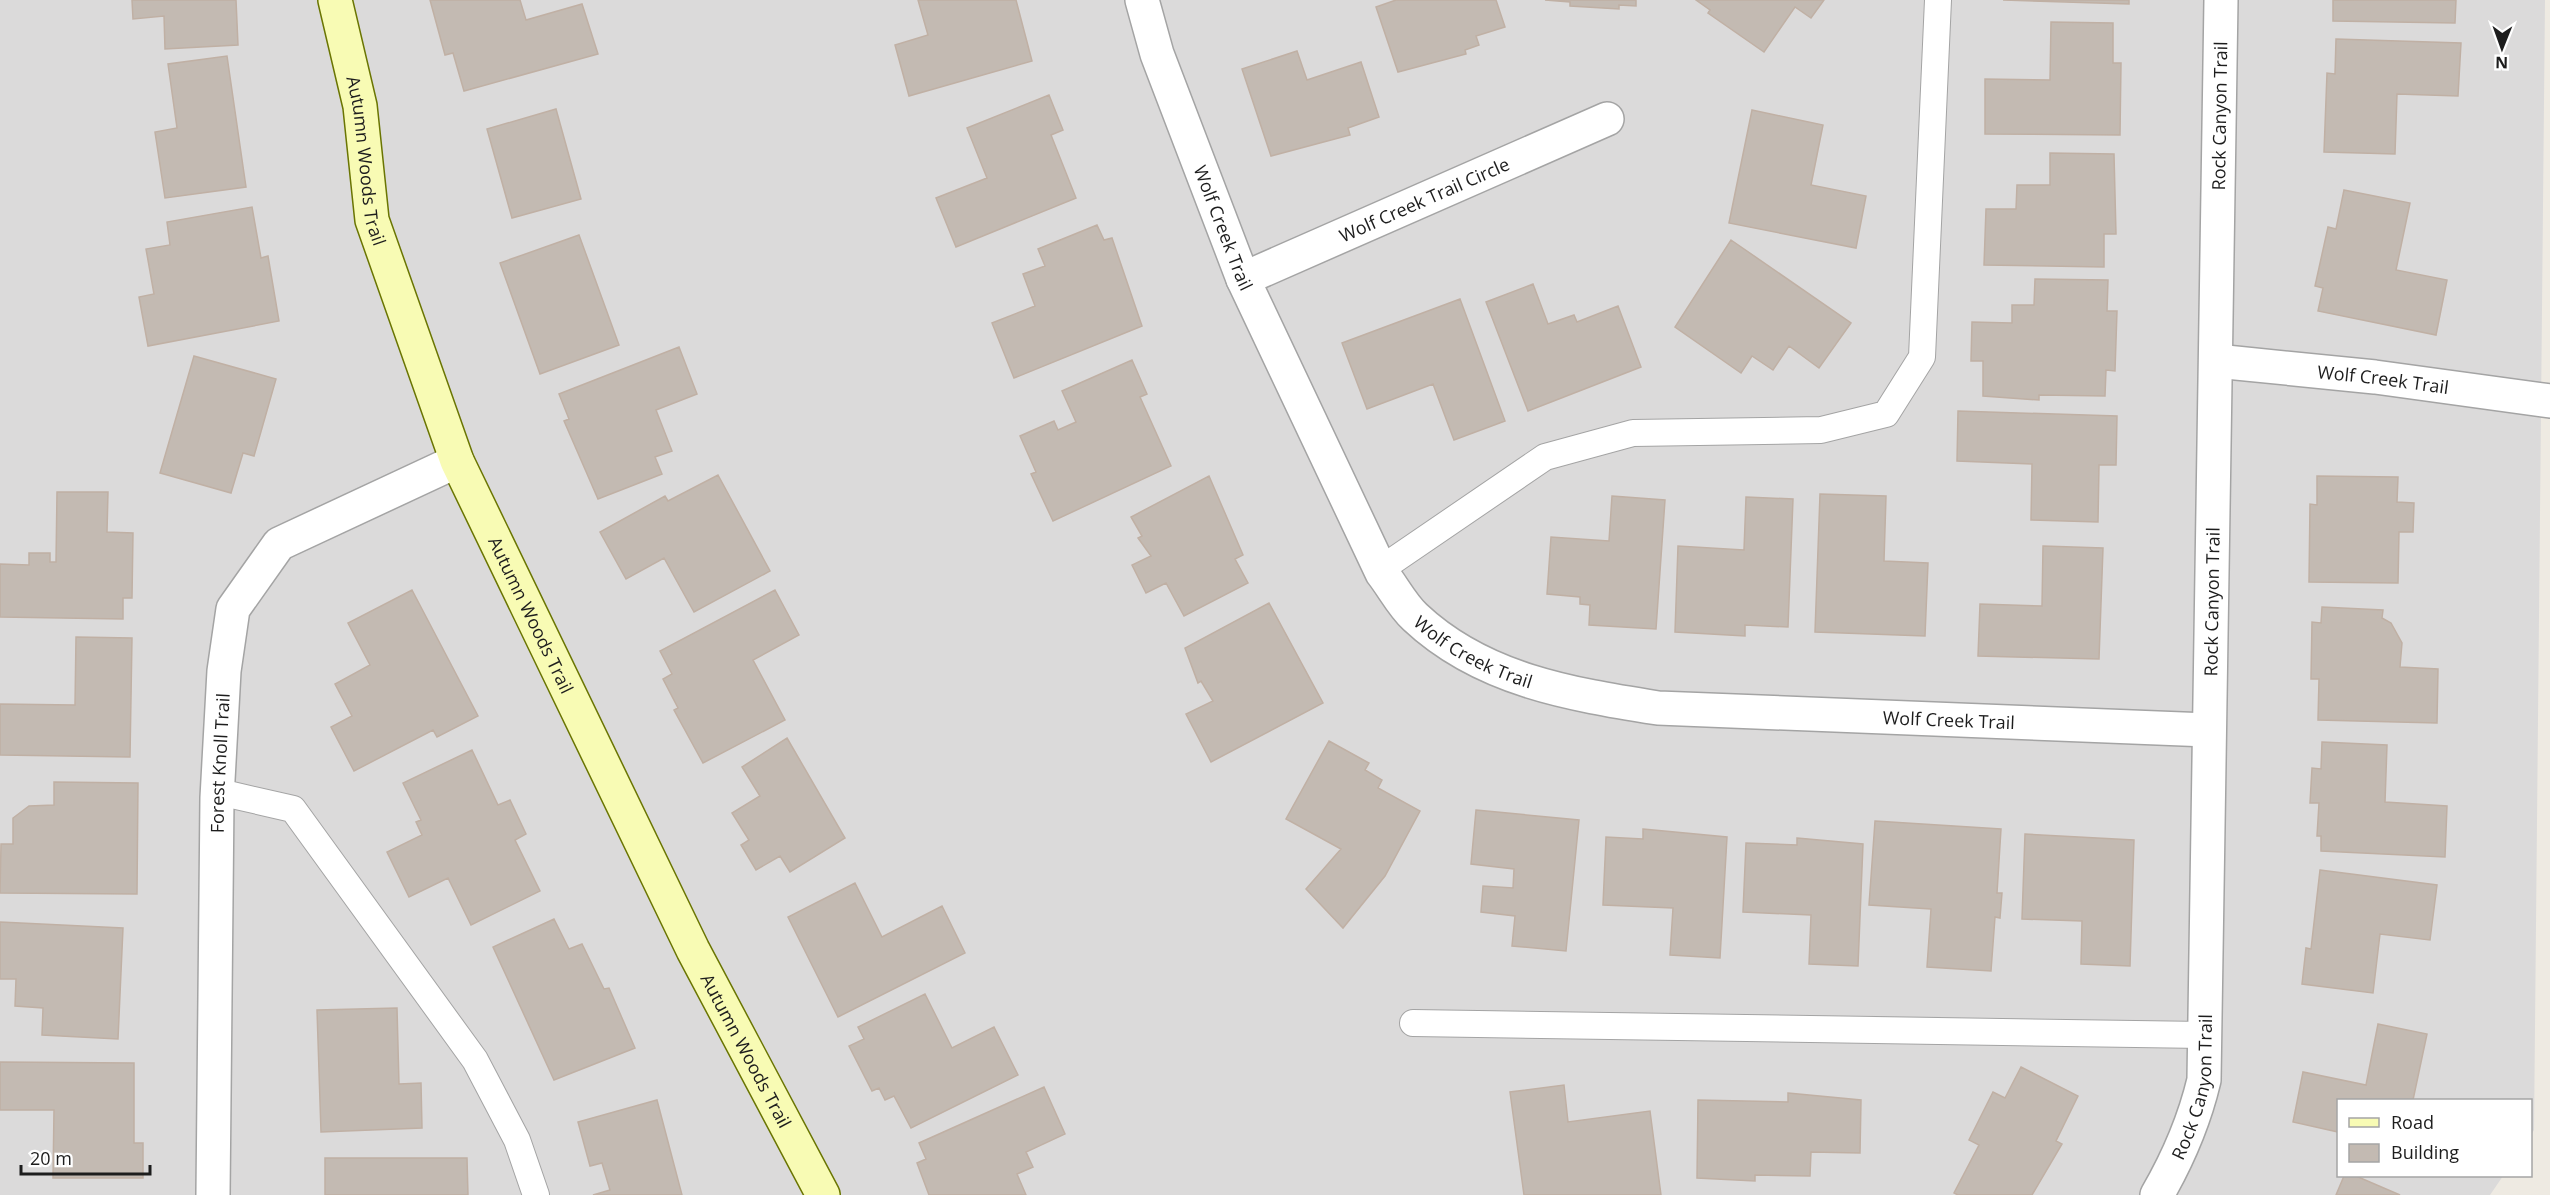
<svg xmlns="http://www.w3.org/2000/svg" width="2550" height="1195" font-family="'Open Sans',sans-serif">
  <rect width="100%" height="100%" fill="#eeeae2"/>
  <!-- residential -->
  <path fill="#dbdada" d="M0,0H2545L2534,1130L2531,1135L2530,1100H2338V1176H2503L2490,1195H0Z"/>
  <!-- building -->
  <path fill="#c3bab2" stroke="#c0b0a4" stroke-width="1.5" d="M132,0H236L238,45L165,49L164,16L133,19Z
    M430,0H520L526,20L582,4L598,54L464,91L453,53L445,55Z
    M918,0H1016L1032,61L909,96L895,45L928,35Z
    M1396,0H1496L1505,27L1476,36L1479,45L1465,50L1466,54L1398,72L1376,7Z
    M1545,0H1636V6L1619,5V9L1570,6V2Z
    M1696,0H1824L1811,18L1795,7L1764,52L1708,13L1710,10Z
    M2003,0H2129V4Z
    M2333,0H2456L2455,23L2333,21Z
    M2051,22L2113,23V63H2121L2120,135L1985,134V79L2050,80Z
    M2336,39L2461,43L2458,96L2397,94L2395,154L2324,152L2327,73L2335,74Z
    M1297,51L1307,80L1361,62L1379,117L1348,128L1350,135L1271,156L1242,69Z
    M227,56L246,187L165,198L155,132L177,128L168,64Z
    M1049,95L1063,130L1051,135L1076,198L956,247L936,198L987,178L967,128Z
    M556,109L581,199L512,218L487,129Z
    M1752,110L1823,125L1811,185L1866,196L1856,248L1729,223Z
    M2050,153L2114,154L2116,234H2104V267L1984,265L1986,209H2016L2017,185H2050Z
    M2344,190L2410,203L2396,270L2447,280L2436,335L2318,311L2323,288L2315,286L2328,227L2336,229Z
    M252,207L261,258L268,256L279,321L148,346L139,297L154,294L146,249L170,245L167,222Z
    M1097,225L1104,240L1112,238L1142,326L1014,378L992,323L1035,306L1023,274L1045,266L1038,249Z
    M579,235L619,345L540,374L500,263Z
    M1731,240L1851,323L1819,368L1789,346L1773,370L1752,356L1741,373L1675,327Z
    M2035,279L2108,280L2107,311H2117L2115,371L2106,370L2105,396L2039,395V400L1983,396V361H1971L1972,322L2012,323V305H2034Z
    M1533,284L1548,324L1574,315L1577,322L1618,306L1641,367L1528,411L1486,302Z
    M1460,299L1505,421L1454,440L1433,384L1367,409L1342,343Z
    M679,347L697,394L656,410L672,451L655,457L662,474L598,499L564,421L569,419L559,394Z
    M194,356L276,379L254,456L243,453L231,493L160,473Z
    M1132,360L1147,394L1140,397L1171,466L1053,521L1031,474L1036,472L1020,436L1054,421L1058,430L1076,422L1062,391Z
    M1958,411L2117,416L2116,465H2099L2098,522L2031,520L2032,464L1957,461Z
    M718,475L770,571L694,612L664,558L626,579L600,532L665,496L668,501Z
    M1209,476L1243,555L1235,559L1248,583L1184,616L1166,583L1146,593L1132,565L1151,556L1138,538L1142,536L1131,517Z
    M2317,476L2398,477L2397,502L2414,503L2413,532H2399L2398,583L2309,582L2310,504L2317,505Z
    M57,492H108L107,532L133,533L132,598H123V619L0,617V564L29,565V553H50V562H56Z
    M1820,494L1886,496L1884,561L1928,563L1925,636L1815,632Z
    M1612,496L1665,500L1656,629L1589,625L1590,605L1580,604V597L1547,594L1551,537L1609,541Z
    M1746,497L1793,499L1788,627L1745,625V636L1675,632L1678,546L1744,550Z
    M2043,546L2103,548L2099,659L1978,656L1980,604L2042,606Z
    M412,590L478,716L437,737L433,730L354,771L331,727L352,716L335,684L370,665L348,623Z
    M775,590L799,635L753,660L785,720L703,763L674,710L678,708L663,679L672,674L660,651Z
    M1269,603L1323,703L1211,762L1186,714L1213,701L1201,681L1198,683L1185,648Z
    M2322,607L2383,610L2382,618L2391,623L2402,643L2400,667L2438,669L2437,723L2318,720L2319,679H2311L2312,622L2321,623Z
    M76,637L132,638L130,757L0,755V704L75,705Z
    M787,738L845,838L790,872L780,856L756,870L741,845L749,840L732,813L760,796L742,767Z
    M1329,741L1369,763L1365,770L1382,780L1378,788L1420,811L1385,876L1343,928L1306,889L1341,849L1286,819Z
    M2322,742L2387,745L2385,802L2447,806L2445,857L2321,851V836H2317L2319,803H2310L2312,768L2321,769Z
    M472,750L498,805L510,800L526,834L515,840L540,891L471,925L448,878L409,897L387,852L422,835L416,822L421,820L403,783Z
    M54,782L138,783L137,894L0,893L1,844H13V818L29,806L54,805Z
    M1476,810L1579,820L1566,951L1512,946L1515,916L1481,912L1483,886L1513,888L1514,869L1471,864Z
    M1875,821L2001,829L1997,893H2002L2000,918L1995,917L1991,971L1927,967L1931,909L1869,905Z
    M1643,829L1727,837L1720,958L1670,955L1673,908L1603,905L1606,837L1643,839Z
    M2025,834L2134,840L2130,966L2081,964L2082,921L2022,919Z
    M1797,838L1863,844L1858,966L1809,964L1811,915L1743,912L1746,843L1797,845Z
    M2320,870L2437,885L2430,940L2380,934L2373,993L2302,984L2306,948L2311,949Z
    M855,883L882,937L942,906L965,953L838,1017L788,917Z
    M554,919L569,949L582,944L604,989L609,988L635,1048L554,1080L493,947Z
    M0,922L123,928L118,1039L42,1035L43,1008L15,1006L16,979H0Z
    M925,994L952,1048L994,1027L1018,1075L911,1128L894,1096L885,1100L879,1088L872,1091L849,1046L864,1039L858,1027Z
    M397,1008L399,1084L421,1083L422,1128L321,1132L317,1010Z
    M2378,1024L2427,1034L2413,1100H2338V1132L2293,1122L2303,1072L2366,1085Z
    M0,1062L134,1063V1143H143V1178H53L54,1110H0Z
    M2021,1067L2078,1096L2056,1141L2062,1144L2032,1195H1958L1954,1193L1979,1145L1969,1140L1993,1092L2005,1098Z
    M1564,1085L1568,1122L1650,1111L1661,1195H1524L1510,1092Z
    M1044,1087L1065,1134L1026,1152L1033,1167L1017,1174L1026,1195H929L917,1163L926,1159L919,1143Z
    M1788,1093L1861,1100L1860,1153L1811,1152L1810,1176L1755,1175V1181L1697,1178L1698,1100L1788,1102Z
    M657,1100L682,1195H593L610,1190L602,1163L590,1166L578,1122Z
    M325,1158H467L468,1195H325Z
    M2344,1176H2356L2400,1195H2336Z"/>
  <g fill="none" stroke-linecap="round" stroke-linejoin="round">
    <defs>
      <path id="lane" d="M1381,569L1545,457L1633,433L1821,430L1886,414L1922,357L1938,0
        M219,792L293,809L475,1060L517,1140L536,1195
        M1413,1023L2204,1035"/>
      <g id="street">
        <path id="s1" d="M1142,0L1157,54L1243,279L1382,573C1393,587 1402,605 1415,617C1482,680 1570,694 1658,708L2208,730"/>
        <path id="s2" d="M1243,279L1607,119"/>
        <path id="s3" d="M2216,361L2375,377L2550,401"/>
        <path id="s4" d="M213,1195L217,798L224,671L233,609L279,544L457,461"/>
        <path id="s5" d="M2157,1195C2179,1157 2194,1122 2204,1080L2221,0"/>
      </g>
      <g id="secondary">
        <path id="s6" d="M335,0L360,106L372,220L457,461L693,950L823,1195"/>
      </g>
    </defs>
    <!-- lane casing -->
    <use href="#lane" stroke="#a4a4a4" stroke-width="28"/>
    <!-- street casing -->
    <use href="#street" stroke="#a4a4a4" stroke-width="36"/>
    <!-- secondary casing -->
    <use href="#secondary" stroke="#6a7502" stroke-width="36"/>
    <!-- lane -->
    <use href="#lane" stroke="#fff" stroke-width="26"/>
    <!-- street -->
    <use href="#street" stroke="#fff" stroke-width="33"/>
    <!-- secondary -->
    <use href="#secondary" stroke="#f8fbb4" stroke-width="33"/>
  </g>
  <g text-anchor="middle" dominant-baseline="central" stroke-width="4.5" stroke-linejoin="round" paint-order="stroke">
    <!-- street labels -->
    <g font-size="18" fill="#1d1d1d" stroke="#fff">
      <text stroke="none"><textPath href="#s5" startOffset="1089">Rock Canyon Trail</textPath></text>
      <text stroke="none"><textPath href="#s6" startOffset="164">Autumn Woods Trail</textPath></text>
      <text stroke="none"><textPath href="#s2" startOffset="198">Wolf Creek Trail Circle</textPath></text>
      <text stroke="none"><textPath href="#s1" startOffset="242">Wolf Creek Trail</textPath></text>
      <text stroke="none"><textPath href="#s3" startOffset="168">Wolf Creek Trail</textPath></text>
      <text stroke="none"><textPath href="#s5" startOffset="603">Rock Canyon Trail</textPath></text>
      <text stroke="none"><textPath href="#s6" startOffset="650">Autumn Woods Trail</textPath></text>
      <text stroke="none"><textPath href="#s1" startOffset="746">Wolf Creek Trail</textPath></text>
      <text stroke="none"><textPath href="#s1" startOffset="1232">Wolf Creek Trail</textPath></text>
      <text stroke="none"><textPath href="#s4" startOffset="432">Forest Knoll Trail</textPath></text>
      <text stroke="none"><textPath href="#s6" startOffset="1136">Autumn Woods Trail</textPath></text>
      <text stroke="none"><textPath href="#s5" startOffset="116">Rock Canyon Trail</textPath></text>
    </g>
  </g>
  <!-- legend -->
  <rect x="2337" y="1099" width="195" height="78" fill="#ffffff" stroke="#a5a5a5" stroke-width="1.5"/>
  <rect x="2349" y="1118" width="30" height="9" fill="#f8fbb4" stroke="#a5a5a5" stroke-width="1.5"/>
  <text x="2391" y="1129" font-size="18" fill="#1d1d1d">Road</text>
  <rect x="2349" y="1144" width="30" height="18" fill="#c3bab2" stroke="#a5a5a5" stroke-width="1.5"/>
  <text x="2391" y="1159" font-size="18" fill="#1d1d1d">Building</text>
  <!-- north arrow -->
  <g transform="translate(2502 48) rotate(181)" stroke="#ffffff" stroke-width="4.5" paint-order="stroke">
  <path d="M0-4.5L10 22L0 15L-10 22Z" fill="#1d1d1d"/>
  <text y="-9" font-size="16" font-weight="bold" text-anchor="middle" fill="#1d1d1d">N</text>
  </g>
  <!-- scale -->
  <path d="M21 1165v9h129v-9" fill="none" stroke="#1d1d1d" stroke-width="3"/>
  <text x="30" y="1165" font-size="18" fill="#1d1d1d" stroke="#ffffff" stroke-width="4.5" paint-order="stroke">20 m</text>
</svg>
